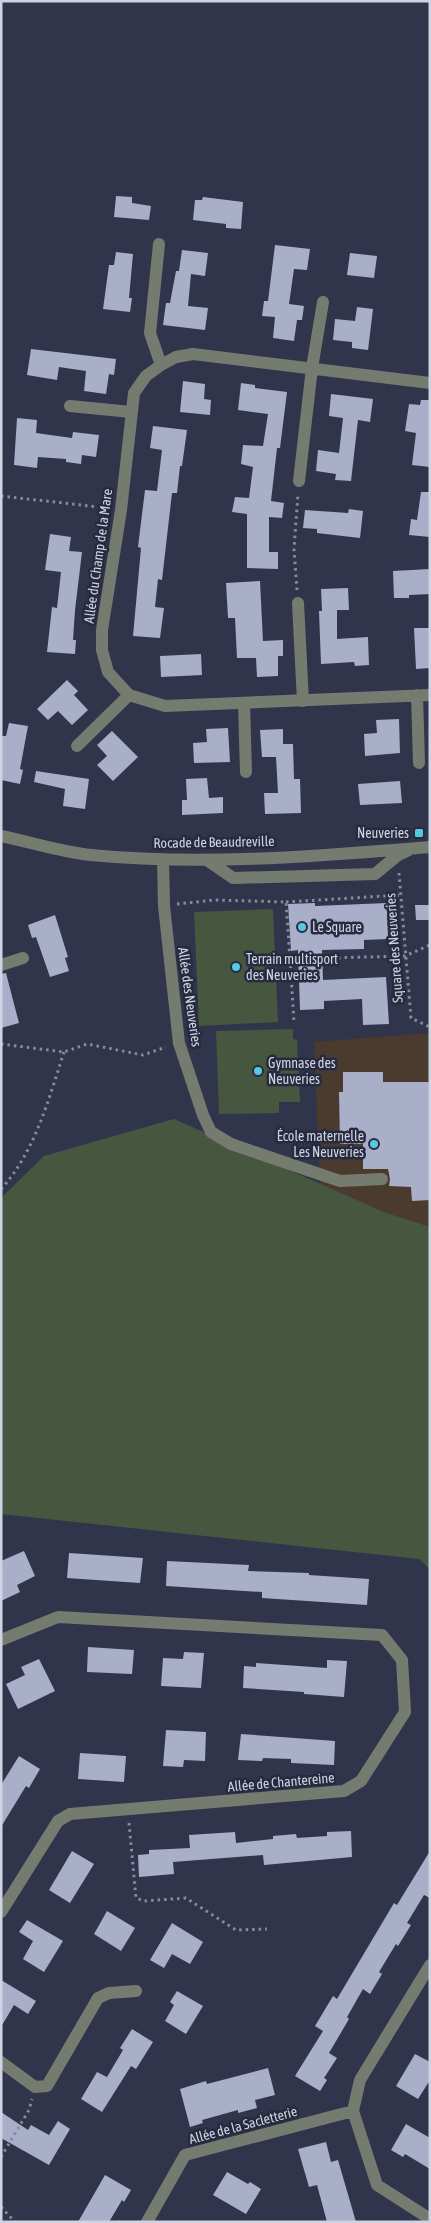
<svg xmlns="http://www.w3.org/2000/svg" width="431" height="2223" font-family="'Asap Condensed',sans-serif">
  <rect width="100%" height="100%" fill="#31354b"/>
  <!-- education -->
  <path fill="#4a3b2e" d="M429,1033L430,1034V1227L384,1212L320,1184L314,1042Z"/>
  <!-- green -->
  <path fill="#47563f" d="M273,909L278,1022L199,1026L194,912Z
    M293,1029V1039L297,1040L300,1102H279V1113L219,1114L216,1031Z
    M174,1119L384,1212L430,1227V1569L419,1559L1,1514V1198L44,1156Z"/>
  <!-- building -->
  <path fill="#a9aec9" d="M116,196L132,197V203L151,206L149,220L114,217Z
    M203,197L243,202L241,229L226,228V224L193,220L195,200H202Z
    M275,245L310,249L307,270L294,269L289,304L304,306L302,320H297L294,341L273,338L275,317L262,316L264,301H268Z
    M182,250L208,253L205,276L191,274L188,306L208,308L205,330L163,325L166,303H170L176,271H179Z
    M116,252L133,254L129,298H132L130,312L103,309L109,265H114Z
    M350,253L377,256L374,278L347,275Z
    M357,307L373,309L368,350L352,348V342L333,340L335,319L355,321Z
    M31,349L116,359L114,375L109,374L106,394L84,391L86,371L59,367L57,380L27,375Z
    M183,381L205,384L204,399L211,400L210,415L180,412Z
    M241,383L255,385V388L287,392L280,448H277L271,501L284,503L282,518L269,517V552H278V569L247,568V514L232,512L235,497L249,498L253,467L241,464L243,445L263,446L268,414L238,410Z
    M331,394L373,399L370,422L358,420L351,481L335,480L336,474L316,471L318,450L339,453L343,418L329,416Z
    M421,400H430V467L412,465L416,433L405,431L409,404L420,405Z
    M17,418L37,420L36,433L72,438L73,432L99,435L96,457L82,455L81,464L66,462V459L38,457L37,468L14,465Z
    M153,426L187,430L182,466H180L177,493H172L162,580L158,579L155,607L164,608L160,638L133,636L141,548L138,547L145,490L157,491L162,450L150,448Z
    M421,492H430V537L409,535L411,519L417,520Z
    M349,509L363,511L360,538L317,533V529L303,528L305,510L348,513Z
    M50,534L71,537L69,551L82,552L75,610L73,640H76L75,654L47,652L52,607L57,608L61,572L45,570Z
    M430,569V594L409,595V598H394L393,571Z
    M260,581L263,641L283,640V656H278V676L257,677L256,658H237L235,618H228L226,583Z
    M348,588L349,610H337V639L368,637L369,665L355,666L354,662L321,664L319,611H322L321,589Z
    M414,628H429L430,668L416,669Z
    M201,654L202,675L161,677L160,656Z
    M67,680L78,691L74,695L88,710L72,725L58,711L48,720L37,709Z
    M399,719L400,753L365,756L364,734L377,733L376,720Z
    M9,723L28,726L20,769L23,770L20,784L1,780V736H6Z
    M228,728L230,762L194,763L193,743L207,742L206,729Z
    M283,729V744H293L294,779H300L301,813L265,814L264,793H278L276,757H262L260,730Z
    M112,731L138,757L113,781L97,765L107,756L97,745Z
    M36,771L89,779L85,809L63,806L65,789L34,782Z
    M207,778L209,798L223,797V813L182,815V800H187L186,779Z
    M400,781L402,803L360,805L358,784Z
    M315,903V906L387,903L388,939L364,940V949L322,950L323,980L386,977L389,1024L363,1025L362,999L324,1001V1009L300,1010L298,950L291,951L288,904Z
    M415,905H430V920H416Z
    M55,915L68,957L65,958L69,971L50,977L36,937L32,938L28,925Z
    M6,973L19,1023L1,1028V974Z
    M343,1072H383V1082H430V1200L412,1201L411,1187L389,1186L390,1179L388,1169H363V1144H340L339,1092H343Z
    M24,1551L35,1576L17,1585L20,1592L1,1601V1561Z
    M69,1553L143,1558L140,1583L67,1578Z
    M167,1561L249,1565L248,1571L309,1573V1575L369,1579L367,1605L262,1598V1592L166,1586Z
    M88,1647L134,1650L132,1674L87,1672Z
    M184,1652L204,1653L201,1688L161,1686L163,1658L183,1659Z
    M39,1659L55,1691L18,1709L6,1684L25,1675L21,1667Z
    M327,1660L347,1661L344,1697L304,1694V1692L243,1688L244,1666L256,1667V1663L327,1668Z
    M166,1730L206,1732L205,1761L184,1760L183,1767L163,1766Z
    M241,1734L335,1741L334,1765L291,1763V1759L263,1758L262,1761L238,1760Z
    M80,1753L126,1756L124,1782L78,1779Z
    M19,1756L40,1769L29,1788L26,1786L1,1827V1785Z
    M351,1831L352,1857L264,1865L263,1855L173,1862L174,1874L139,1877L138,1855L149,1854V1850L190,1848L189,1835L235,1832L236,1843L273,1839V1836L296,1834L297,1838L327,1836V1832Z
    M72,1851L94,1864L70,1903L49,1890Z
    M430,1851V1898L424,1895L407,1923L411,1925L398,1946L396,1944L379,1972L382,1974L370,1994L363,1989L347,2017L349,2019L329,2053L337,2058L324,2078L327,2080L320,2091L295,2076L323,2031L315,2026L333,1996L337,1999L394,1903L397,1905Z
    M107,1911L135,1928L121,1951L94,1934Z
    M27,1920L63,1941L44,1972L23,1959L33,1941L19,1932Z
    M172,1923L203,1942L190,1964L172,1954L164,1968L150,1960Z
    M1,1980L36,2001L28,2014L14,2005L1,2027Z
    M177,1991L203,2006L186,2034L165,2021L174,2005L170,2002Z
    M132,2029L153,2042L136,2069L131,2066L102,2112L81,2099L97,2072L107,2077L123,2050L120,2048Z
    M415,2054L430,2062V2080L418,2099L396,2086Z
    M268,2068L275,2095L255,2100L257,2108L238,2113V2110L202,2120L203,2123L190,2127L180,2089L206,2081L207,2084Z
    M1,2112L28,2130L31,2125L49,2135L58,2121L70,2129L49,2165L1,2138Z
    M406,2124L430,2138V2169L405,2154L403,2157L391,2150Z
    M326,2142L331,2162L338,2160L356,2222H327L317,2185L309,2187L298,2149Z
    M227,2172L248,2184L250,2182L261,2189L246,2214L213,2195Z
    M105,2175L131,2190L124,2202L122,2200L109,2222H78Z"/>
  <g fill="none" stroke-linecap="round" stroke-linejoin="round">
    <!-- path -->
    <path stroke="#888b9d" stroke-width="3" stroke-dasharray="2.5 4" stroke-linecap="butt" d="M1,496L108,508
      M297,590L294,549L298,494
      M399,873L411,1018L430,1027
      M286,902L401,895
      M177,904L215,900L286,902L290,959L405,956L430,945
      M290,959L294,1022
      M1,1044L64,1052L87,1044L143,1055L166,1047
      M1,1189C35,1152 49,1098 64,1052
      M129,1823L136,1898L144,1901L186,1898L236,1930L267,1929
      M1,2157L29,2110L32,2099
      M1,2207L15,2222"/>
    <!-- minor -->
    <path stroke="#767b70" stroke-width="12" d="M159,244L150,333L161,365
      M430,383L193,354L176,357L161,365L146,376L134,393L121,510L102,630V650L108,672L129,695L165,706L430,695
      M70,406L131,412
      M299,481L312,368L323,302
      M298,603L303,701
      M417,695L419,763
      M244,704L246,772
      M77,746L129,695
      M1,836C31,842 61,852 91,855C203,866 317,856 430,847
      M163,860L164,906L179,1043L203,1115L211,1132L231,1144L340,1181L382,1179
      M207,860L233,878L375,874L398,855L409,850
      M1,965L23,958
      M1,1640L58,1617L382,1635L402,1660L405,1712L361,1781L344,1791L70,1814L58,1821L1,1912
      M430,1965L360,2080L353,2111L377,2185L430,2219
      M1,2062L35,2087L47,2086L98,1998L109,1993L136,1991
      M147,2222L185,2155L353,2111"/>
  </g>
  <!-- markers -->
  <g fill="#56c9e1" stroke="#272b40" stroke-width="2">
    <rect x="414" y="828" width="10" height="10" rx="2.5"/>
    <circle cx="302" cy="927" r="5"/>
    <circle cx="236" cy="967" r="5"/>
    <circle cx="258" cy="1071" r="5"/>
    <circle cx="374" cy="1144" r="5"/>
  </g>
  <g text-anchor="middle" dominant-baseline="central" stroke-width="5" stroke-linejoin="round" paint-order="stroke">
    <!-- street labels -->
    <g font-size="14" fill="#d0d3e1" stroke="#272b40">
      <text transform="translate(98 556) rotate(-82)">Allée du Champ de la Mare</text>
      <text transform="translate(214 842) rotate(-1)">Rocade de Beaudreville</text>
      <text transform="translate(394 948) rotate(-94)">Square des Neuveries</text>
      <text transform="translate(190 997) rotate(82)">Allée des Neuveries</text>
      <text transform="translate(281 1782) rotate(-5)">Allée de Chantereine</text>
      <text transform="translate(243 2125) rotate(-15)">Allée de la Sacletterie</text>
    </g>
    <!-- poi labels -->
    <g font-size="14" fill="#d0d3e1" stroke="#272b40" text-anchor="start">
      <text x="409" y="833" text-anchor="end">Neuveries</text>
      <text x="312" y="927">Le Square</text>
      <text x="246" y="959">Terrain multisport<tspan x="246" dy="16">des Neuveries</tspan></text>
      <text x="268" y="1063">Gymnase des<tspan x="268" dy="16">Neuveries</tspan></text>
      <text x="364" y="1136" text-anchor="end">École maternelle<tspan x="364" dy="16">Les Neuveries</tspan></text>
    </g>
  </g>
  <!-- border -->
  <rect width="431" height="2223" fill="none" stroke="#d0d3e1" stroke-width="5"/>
</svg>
